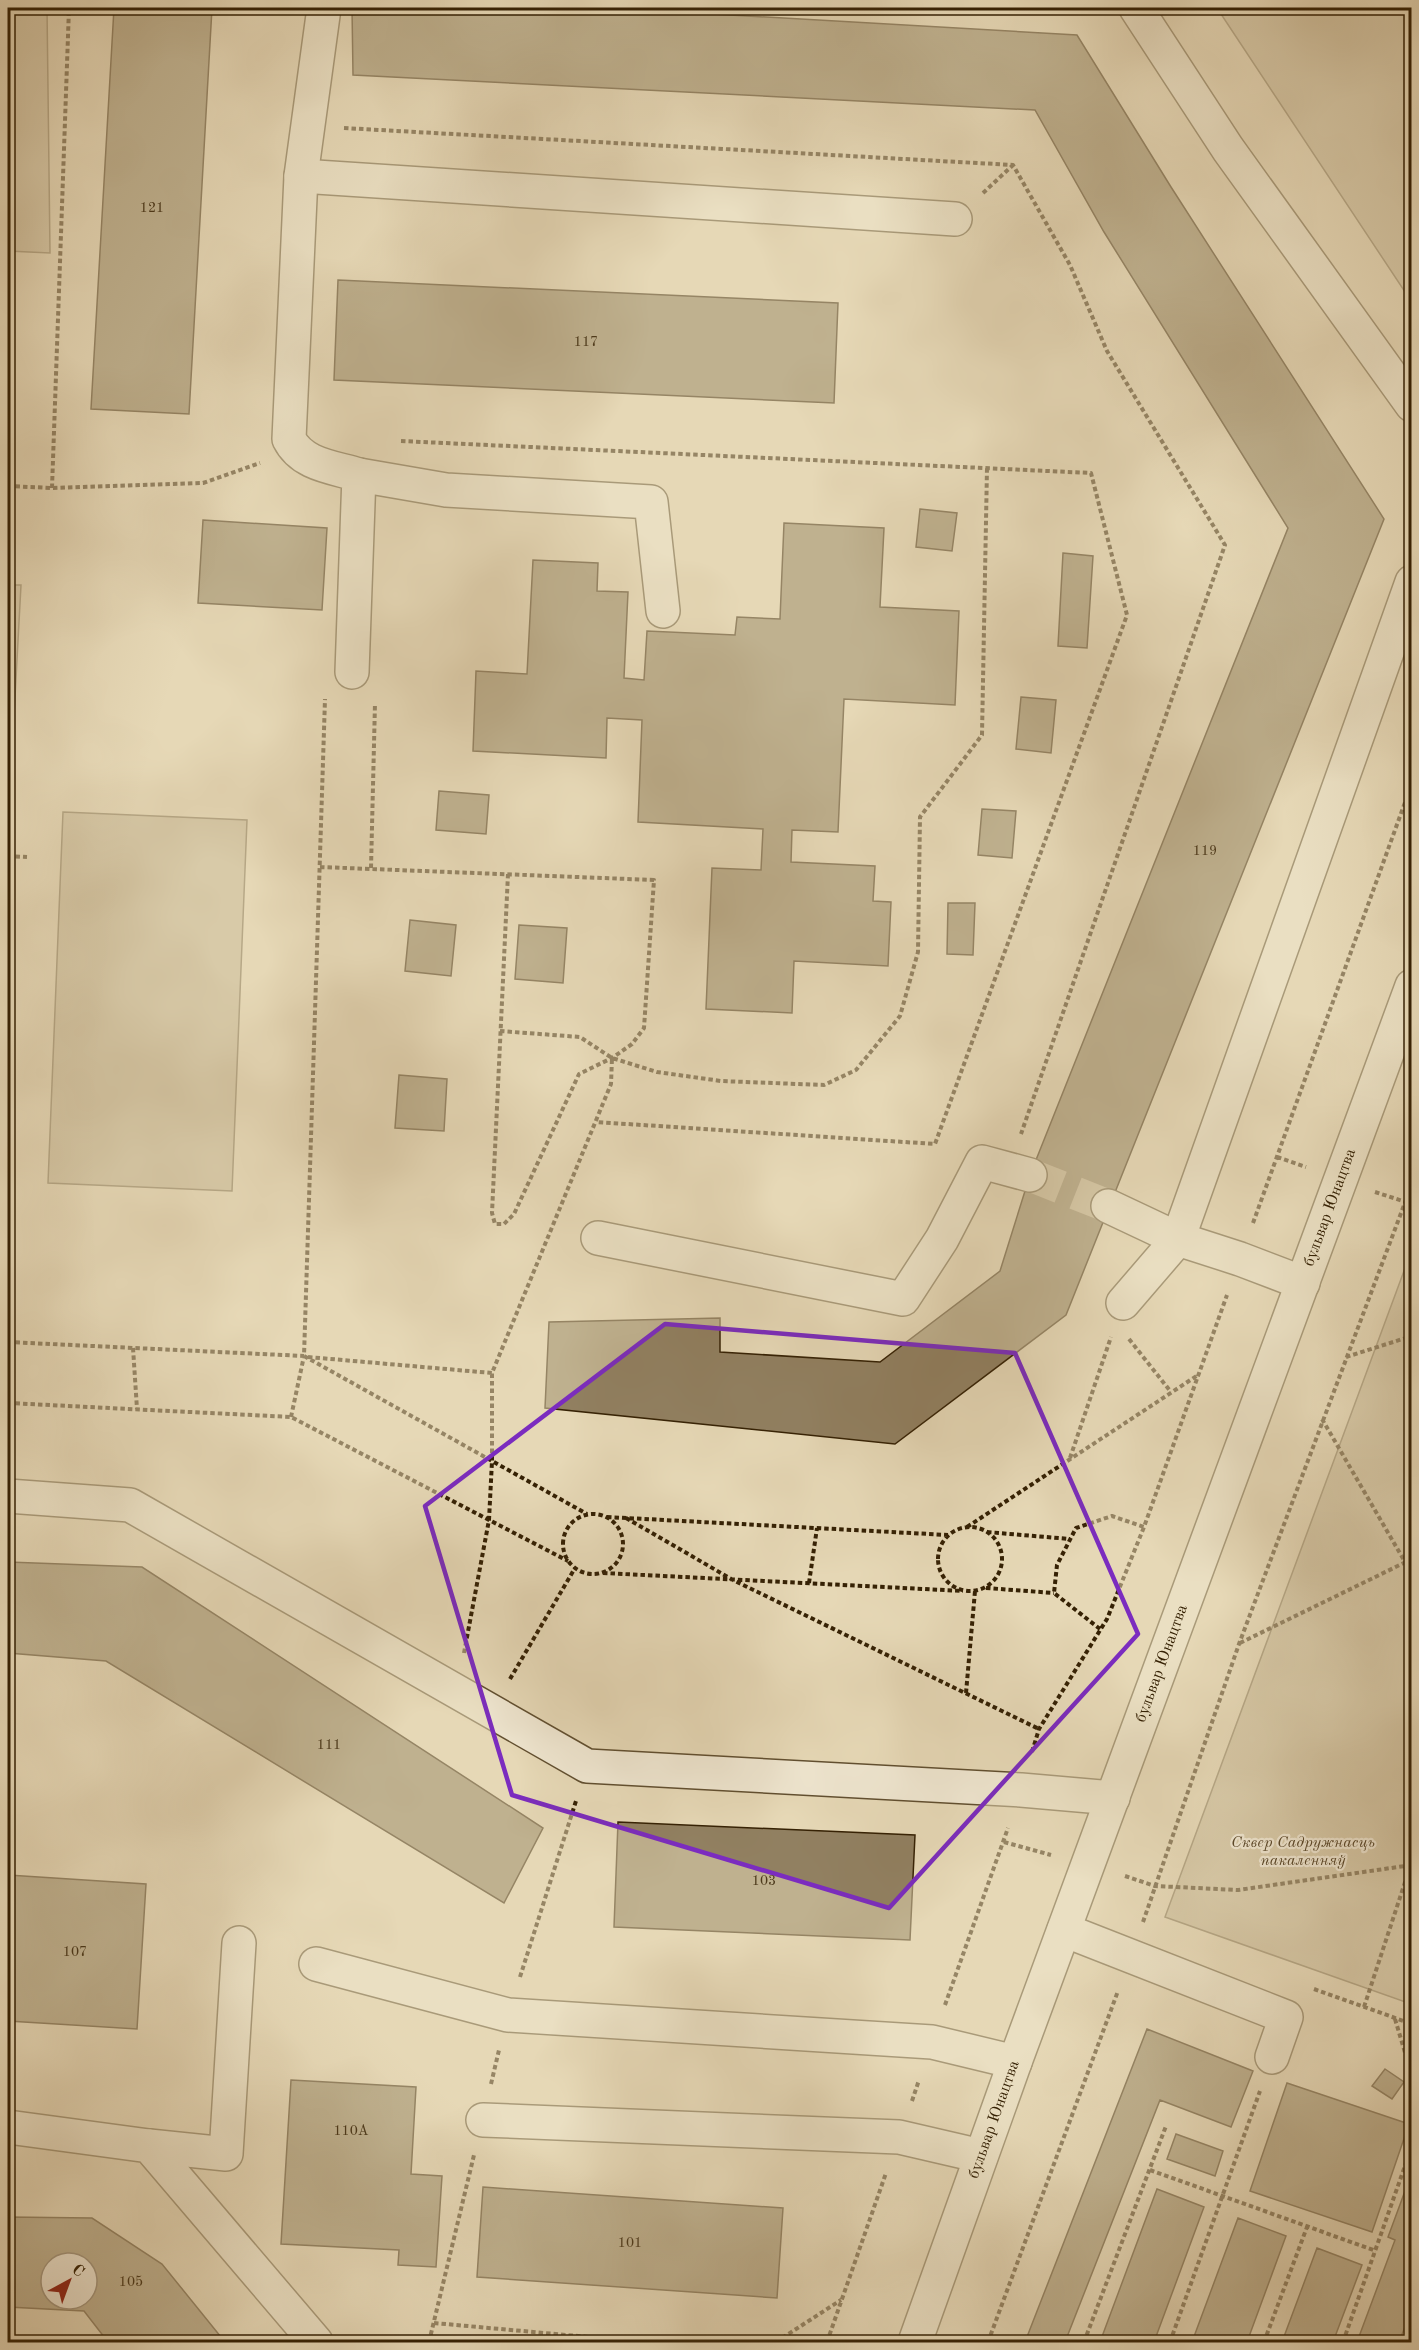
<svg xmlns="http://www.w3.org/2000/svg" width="1419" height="2350" font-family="'Old Standard TT',serif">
  <rect width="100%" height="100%" fill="#e6d8b6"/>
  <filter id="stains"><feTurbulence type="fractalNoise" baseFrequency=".00333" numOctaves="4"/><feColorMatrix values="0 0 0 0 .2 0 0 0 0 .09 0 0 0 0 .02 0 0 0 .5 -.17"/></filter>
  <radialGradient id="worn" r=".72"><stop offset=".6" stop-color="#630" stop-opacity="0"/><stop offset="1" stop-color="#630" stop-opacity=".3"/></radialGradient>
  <!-- green -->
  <path fill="#c8b998" stroke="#7e6d4e" stroke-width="1.5" d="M8,8H47L50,253L8,251Z
    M1217,8H1411V301Z
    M8,585H21L9,809H8Z
    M63,812L247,820L232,1191L48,1183Z
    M1411,1252V2004L1165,1917Z"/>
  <!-- building -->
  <path fill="#918061" stroke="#352104" stroke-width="1.5" fill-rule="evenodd" d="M114,8H212L189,414L91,409Z
    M352,8H608L1077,35L1171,187L1384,519L1066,1315L895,1444L545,1408L549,1322L720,1318V1352L880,1362L1000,1271L1030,1175L1288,528L1104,232L1035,110L353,75Z
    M338,280L838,303L834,403L334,380Z
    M920,509L957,513L952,551L916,547Z
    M203,520L327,528L322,610L198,603Z
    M784,523L884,528L880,607L959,611L955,705L844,699L838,832L792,830L791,862L875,866L873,901L891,902L888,966L794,961L792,1013L706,1009L712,868L761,870L763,829L638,822L642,720L607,718L606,758L473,751L476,671L527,674L533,560L598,563L597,591L628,592L624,678L644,680L647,631L735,635L737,617L780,619Z
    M1063,553L1093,556L1087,648L1058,646Z
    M1021,697L1056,700L1051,753L1016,749Z
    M439,791L489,795L486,834L436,830Z
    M982,809L1016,811L1012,858L978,855Z
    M948,903H975L973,955L947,954Z
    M410,920L456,925L451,976L405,971Z
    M519,925L567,928L563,983L515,979Z
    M399,1075L447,1079L444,1131L395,1128Z
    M8,1562L142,1567L543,1828L504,1903L106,1661L8,1653Z
    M618,1822L915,1835L910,1940L614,1927Z
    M8,1875L146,1884L137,2029L8,2021Z
    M1147,2029L1253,2071L1231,2127L1160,2100L1065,2342H1025Z
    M1385,2069L1404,2082L1392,2099L1372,2086Z
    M291,2080L416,2087L411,2174L442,2176L436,2267L398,2265L399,2250L281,2244Z
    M1287,2083L1409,2124L1372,2232L1250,2191Z
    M1176,2134L1223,2151L1215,2176L1167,2159Z
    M1412,2172V2309L1399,2342H1357L1395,2240L1388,2237Z
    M483,2187L783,2208L777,2298L477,2277Z
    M1157,2189L1204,2207L1154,2342H1100Z
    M8,2217L92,2218L162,2264L225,2342H108L84,2311L8,2307ZM51,2263H87V2299H51Z
    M1238,2218L1286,2236L1247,2342H1192Z
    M1317,2248L1362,2265L1333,2342H1282Z"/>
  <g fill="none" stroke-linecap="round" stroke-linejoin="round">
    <!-- minor-tunnel -->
    <path stroke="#c3b392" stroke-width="33" stroke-dasharray="33 16" stroke-linecap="butt" d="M1030,1175L1108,1206"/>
    <defs>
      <g id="minor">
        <path d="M324,8L301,176L289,439C302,465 333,467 359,475L352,672"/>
        <path d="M1136,8L1228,149L1412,405"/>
        <path d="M301,176L955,219"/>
        <path d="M359,475L446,490L651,502L663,611"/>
        <path d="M1108,1206L1178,1239L1240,1259L1303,1283"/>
        <path d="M598,1238L903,1299L942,1239L982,1162L1030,1175"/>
        <path d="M1123,1303L1178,1239L1412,582"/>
        <path d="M8,1496L130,1505L587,1766L1021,1790L1113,1798"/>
        <path d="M1064,1930L1286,2017L1272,2057"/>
        <path d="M316,1964L508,2015L932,2042L1015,2062"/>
        <path d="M483,2120L899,2137L981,2156"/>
        <path d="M8,2127L149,2146L316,2342"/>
        <path d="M149,2146L226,2154L239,1943"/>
        <path id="s1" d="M915,2342L1015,2062L1412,986"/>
      </g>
    </defs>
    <!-- minor casing -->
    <use href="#minor" stroke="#614f30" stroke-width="36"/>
    <!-- path -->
    <path stroke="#352104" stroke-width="4" stroke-dasharray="4.5 3" stroke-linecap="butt" d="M344,128L1013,165L1070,265L1107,351L1225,545L1021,1134
      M983,193L1013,165
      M401,441L1091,473L1127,615L935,1144L596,1122
      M8,486L52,488L203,483L260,463
      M52,488L69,8
      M8,856L27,857
      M320,867L654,880L644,1028L632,1044L612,1058L579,1074L514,1214L504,1224H495L492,1213L508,874
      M371,868L375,703
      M500,1031L580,1037L612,1058L657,1072L721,1081L824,1085L856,1070L900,1016L918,952L920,817L982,735L987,468
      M1277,1157L1306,1167
      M1375,1192L1412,1204
      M1253,1223L1412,783
      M1129,1339L1171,1392
      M8,1342L304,1356L325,699
      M133,1348L137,1409
      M304,1356L587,1514
      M308,1357L492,1373
      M1346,1357L1412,1336
      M8,1403L291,1417L568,1561
      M291,1417L304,1356
      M1322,1419L1412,1574
      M1070,1458L1111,1337
      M563 1544a30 30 0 1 1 60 0a30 30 0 1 1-60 0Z
      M607,1517L948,1535
      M626,1518L733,1580L1039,1729
      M938 1559a32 32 0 1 1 64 0a32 32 0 1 1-64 0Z
      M967,1527L1198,1375
      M987,1532L1070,1539
      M603,1573L963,1591
      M809,1583L817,1528
      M986,1588L1054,1593
      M1100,1629L1054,1593L1057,1565L1076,1528L1112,1516L1144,1527
      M1240,1643L1412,1559
      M464,1653L489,1520L492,1461V1373L611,1084L612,1058
      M510,1679L575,1568
      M966,1693L975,1591
      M1032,1752L1039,1729L1107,1619L1144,1527L1227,1295
      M1004,1842L1051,1855
      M1125,1876L1155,1886L1238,1890L1412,1865
      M1143,1922L1239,1644L1412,1184
      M520,1977L576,1801
      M1314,1989L1412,2024
      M945,2005L1008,1828
      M1364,2007L1411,1864
      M1395,2019L1412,2076
      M491,2084L499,2050
      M912,2101L919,2080
      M1150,2170L1376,2251
      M434,2323L644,2342
      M429,2342L474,2155
      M776,2342L841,2300
      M827,2342L886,2173
      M988,2342L1118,1991
      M1084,2342L1166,2126
      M1170,2342L1260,2091
      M1264,2342L1307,2227
      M1343,2342L1412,2146"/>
    <!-- minor -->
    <use href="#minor" stroke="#efe6d0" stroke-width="33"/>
  </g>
  <!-- marked area -->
  <path d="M0 0H1419V2350H0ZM665,1324L1015,1353L1138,1634L889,1908L512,1795L425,1506Z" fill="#e6d8b6" fill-opacity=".55" fill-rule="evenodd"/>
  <path fill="none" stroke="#7b2cbf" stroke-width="4.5" stroke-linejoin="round" d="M665,1324L1015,1353L1138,1634L889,1908L512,1795L425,1506Z"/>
  <g text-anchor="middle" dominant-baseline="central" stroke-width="4.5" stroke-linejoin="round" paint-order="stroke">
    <!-- number labels -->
    <g font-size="14" fill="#4c391b">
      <text x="152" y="208">121</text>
      <text x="586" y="342">117</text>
      <text x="1205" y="851">119</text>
      <text x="329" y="1745">111</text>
      <text x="764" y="1881">103</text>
      <text x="75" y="1952">107</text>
      <text x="351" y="2131">110А</text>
      <text x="630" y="2243">101</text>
      <text x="131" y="2282">105</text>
    </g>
    <!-- street labels -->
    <g font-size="16" fill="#352104" stroke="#efe6d0">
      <text stroke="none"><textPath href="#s1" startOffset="1208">бульвар Юнацтва</textPath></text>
      <text stroke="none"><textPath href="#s1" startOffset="722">бульвар Юнацтва</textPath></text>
      <text stroke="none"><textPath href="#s1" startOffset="236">бульвар Юнацтва</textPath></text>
    </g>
    <!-- park labels -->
    <g font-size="16" font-style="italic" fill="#5a4729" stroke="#efe6d0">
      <text x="1303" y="1843">Сквер Садружнасць<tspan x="1303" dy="18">пакаленняў</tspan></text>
    </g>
  </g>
  <!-- margin -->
  <rect width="1419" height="2350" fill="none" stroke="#e6d8b6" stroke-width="30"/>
  <rect x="9" y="9" width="1401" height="2332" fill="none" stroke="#352104" stroke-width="3"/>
  <rect x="15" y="15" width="1389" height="2320" fill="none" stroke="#352104" stroke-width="1.5"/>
  <!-- north arrow -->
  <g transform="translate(69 2281) rotate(41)"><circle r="28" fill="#efe6d0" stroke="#a5977e" stroke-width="1.5"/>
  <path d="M0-4.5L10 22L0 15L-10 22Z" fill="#8f2418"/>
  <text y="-9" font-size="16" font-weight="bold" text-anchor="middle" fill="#352104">С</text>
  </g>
  <rect width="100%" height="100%" filter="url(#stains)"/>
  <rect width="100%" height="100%" fill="url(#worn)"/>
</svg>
